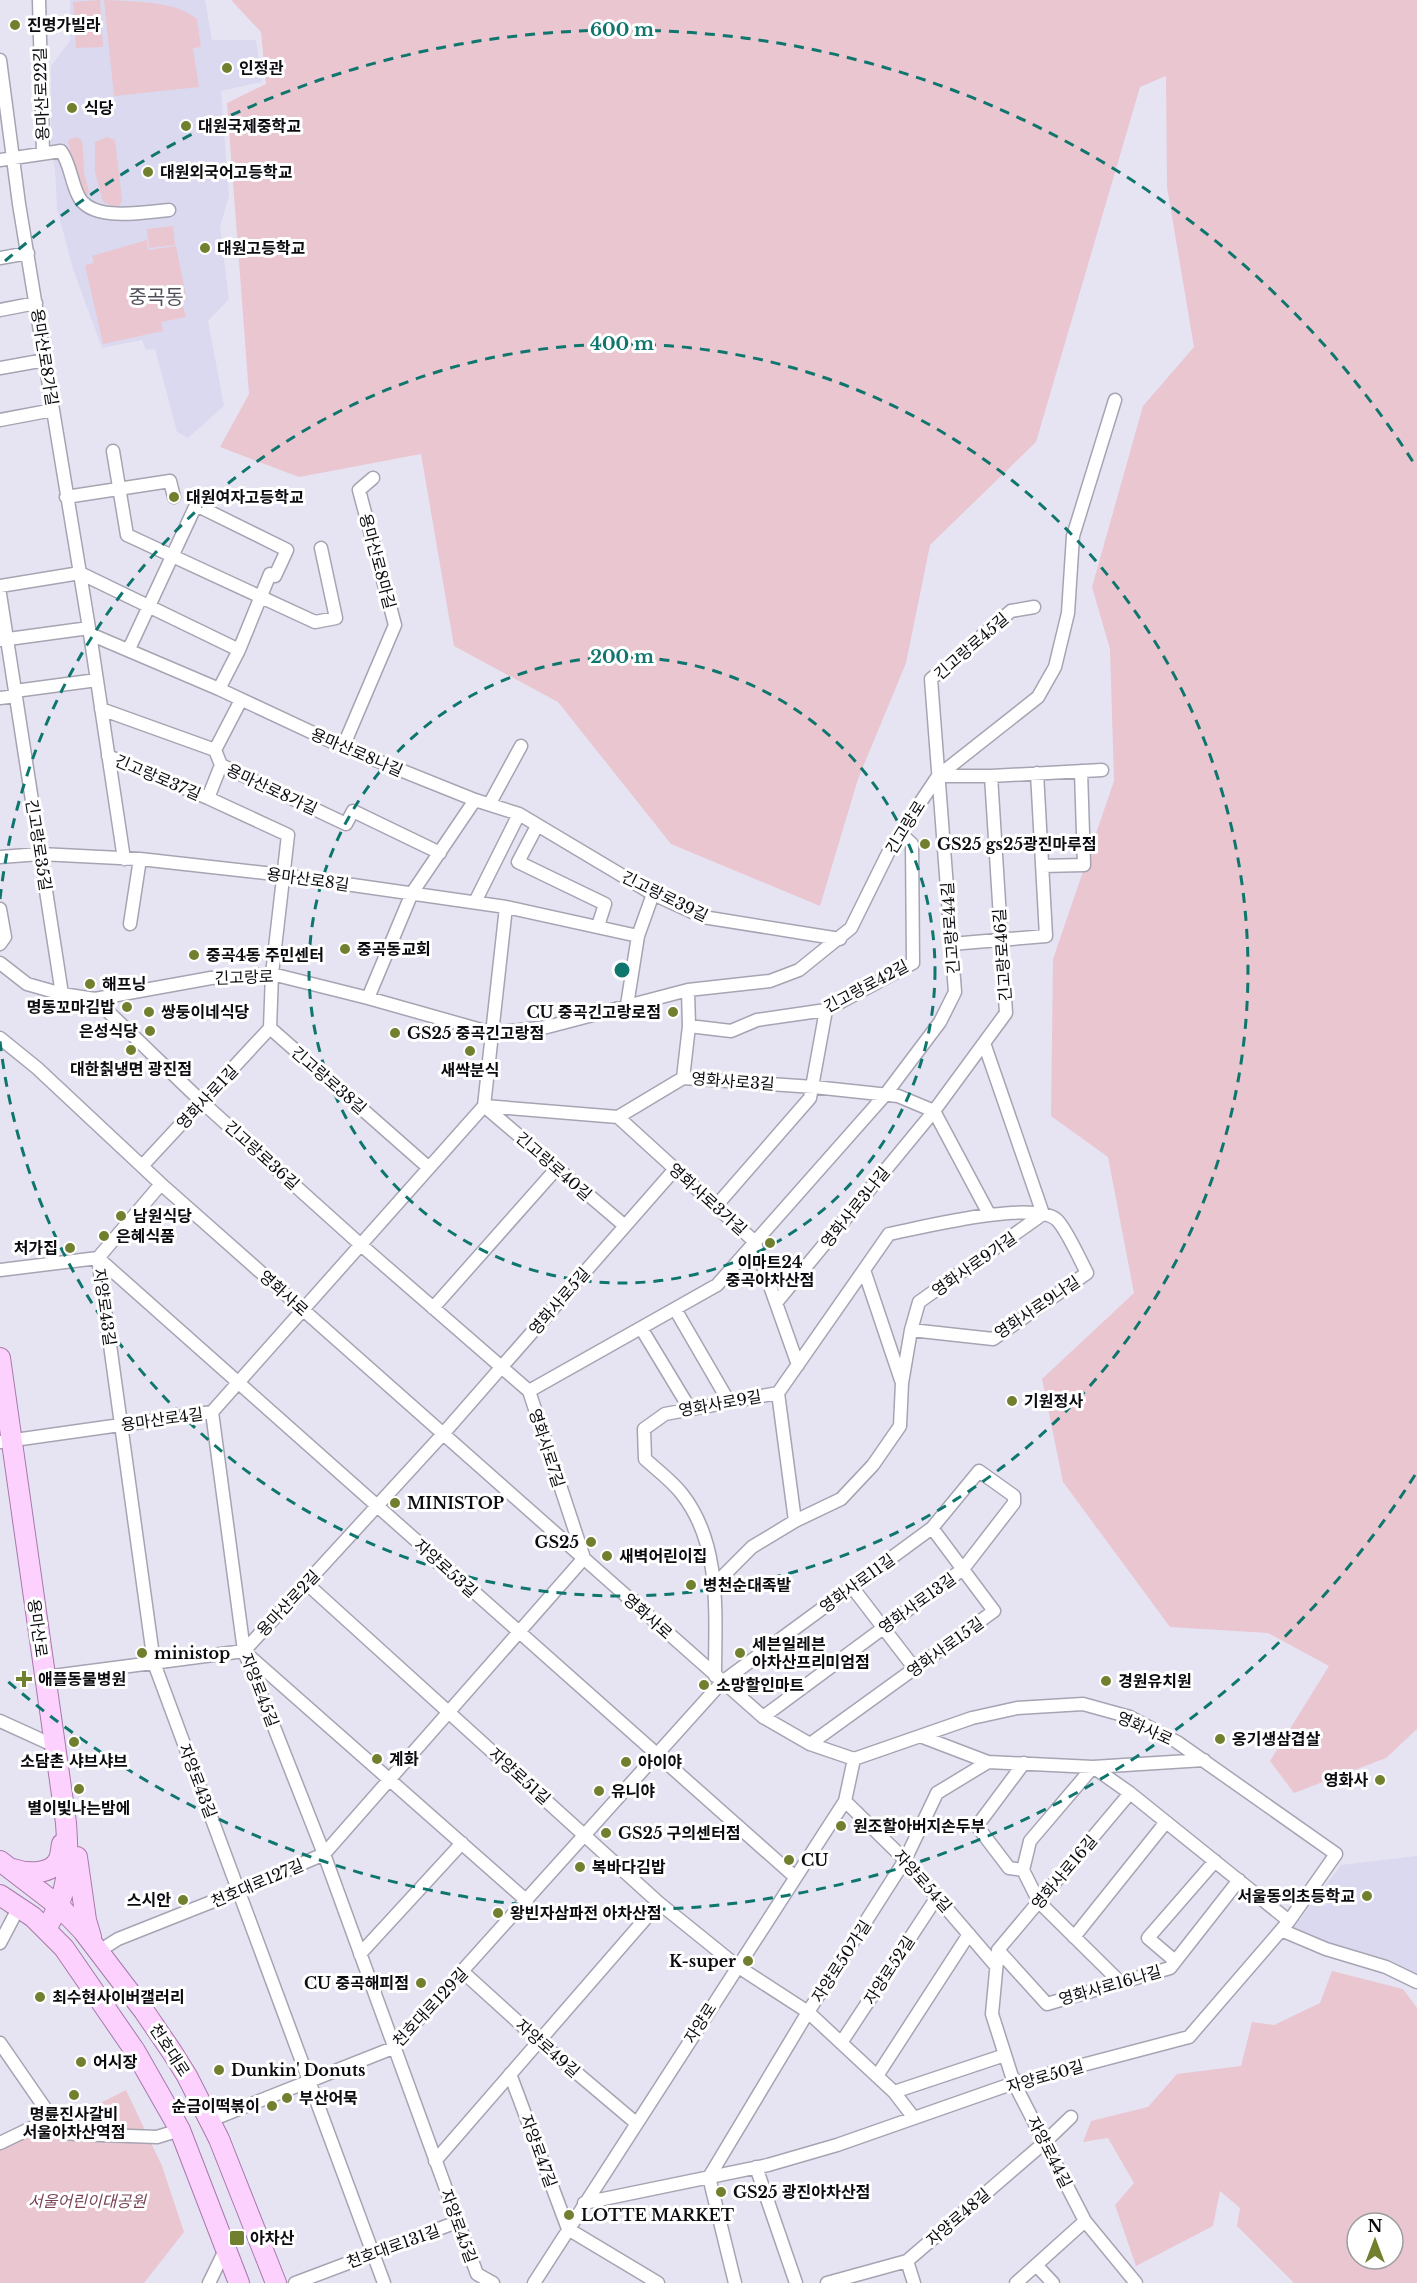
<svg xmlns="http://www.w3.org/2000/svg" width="1417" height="2283" font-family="'Libre Baskerville','Noto Sans KR',serif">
  <rect width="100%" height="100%" fill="#e6e4f3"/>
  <!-- built -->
  <path fill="#dbd9ef" d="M70,0H205L212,40H256L262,82L221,91L229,196L220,227L229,299L208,321L224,406L188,438L177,432L155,349L146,350L142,340L102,348L73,269L57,209L55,171L51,145V66L70,41Z
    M1417,1856V1975L1390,1960L1324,1941L1294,1927L1341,1865Z"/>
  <!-- green -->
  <path fill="#e9c6d0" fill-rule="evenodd" d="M100,0L103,47L76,48L73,2Z
    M104,0C134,2 174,0 197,19L201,47L193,48L199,87L114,96Z
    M231,0H1417V1729L1386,1758L1294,1793L1270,1761L1329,1666L1268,1633L1170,1627L1063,1482L1042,1379L1134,1293L1108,1157L1051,1116L1053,959L1114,781L1110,649L1092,587L1143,406L1194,347L1167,187L1166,76L1140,87L1036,442L930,545L906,663L858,779L820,906L671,844L558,702L454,646L421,454L299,477L220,447L249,394L227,103L266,84L261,32Z
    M77,137L82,141L83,148L84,173L89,191L88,195C72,186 73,157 68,142L70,139Z
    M107,137L115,140L122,200L118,208L103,202L95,172V142Z
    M173,226L175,245L149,248L147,229Z
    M147,240L148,250L176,246L187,300L182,302L186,317L161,322L163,331L103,344L85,265L94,263L92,256Z
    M1332,1971L1403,1989L1417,2008V2283H1294L1237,2226L1240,2208L1220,2191L1213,2226L1136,2266L1115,2205L1134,2183L1108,2138L1083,2142L1091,2121L1148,2107L1177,2074L1241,2066L1252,2022L1274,2025L1320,2003ZM1357,2223H1393V2259H1357Z
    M126,2090L162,2166L184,2232L144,2283H0V2147L50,2122L54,2127Z"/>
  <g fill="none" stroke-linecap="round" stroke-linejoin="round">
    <defs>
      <path id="minor" d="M39,0L43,153
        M0,60L19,204L90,634L124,859
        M0,160L61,151C70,163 71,181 78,195C90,223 145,212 169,210
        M0,258L28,253
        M0,310L36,303
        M0,368L45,360
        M0,420L53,410
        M113,451L127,535L315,622L336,618L321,548
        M66,497L170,481L174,497
        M0,586L80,573L239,650
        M0,594L62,994
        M90,634L219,689L343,747L475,800L519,814L653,894L703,917L840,939
        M1,640L89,628
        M129,649L196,505L287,550L275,576L270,574L239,650L219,689
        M15,691L97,680
        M0,698L16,696
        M101,709L215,750L221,765L346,824L353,811L440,853
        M343,747L395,625L359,490L373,478
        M215,750L241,700
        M108,756L208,798L288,835L272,974L270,1028
        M938,776H991L1102,770
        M208,798L221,765
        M490,803L521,746
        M537,826L518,862L605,904L598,926
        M0,857L40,854L140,859L283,875L506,907L638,936
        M1042,866L1084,865L1081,771
        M475,902L519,814
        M0,909L5,937L0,944
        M130,924L140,859
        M951,944L1046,936L1037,773
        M0,963L27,984L62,994L95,999L211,978L272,974L368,998L492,1033L547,1027L688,990L770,981L799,970L851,928L892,845L938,776L1038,697L1055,667L1068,613L1073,536L1115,400
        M368,998L412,893L475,800
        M95,999L202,1102L361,1245L529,1391
        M627,1005L638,936L653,894
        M689,1026L731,1031L757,1020L826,1010L913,963L912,844L900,833
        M270,1028L429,1168
        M0,1038L37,1068L161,1184L763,1717L810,1744L854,1759L972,1718L1017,1708L1083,1704L1130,1717L1177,1742L1336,1854L1289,1921L1189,2037L1014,2083L837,2145L768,2165L584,2203
        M984,1043L1043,1214
        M683,1078L689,1026L688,990
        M484,1106L618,1117L683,1078L814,1087L898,1096L934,1111L989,1214
        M484,1106L625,1226
        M618,1117L754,1241L798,1365
        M143,1165L270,1028
        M716,1206L810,1098L826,1010
        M98,1258L154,1663L384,2283
        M98,1258L794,1876
        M0,1270L98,1258L161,1184
        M864,1270L901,1380
        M776,1303L934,1111L1006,1013L991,776
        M433,1308L557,1168
        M675,1309L729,1402
        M641,1328L690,1409
        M529,1391L717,1285L885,1095L940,1022L955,992L931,679L1011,611L1034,607
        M778,1393L795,1521
        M212,1412L244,1651L324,1854L477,2274L493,2283
        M0,1442L212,1412L484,1106L506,907
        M306,1583L659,1903L737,1966L808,2012L894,2092L914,2118
        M715,1584L752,1547L795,1521L841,1499L873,1465L900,1426L902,1383L911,1330L919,1302L1043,1214
        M852,1587L915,1669
        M247,1654L527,1901
        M715,1676C715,1614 722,1545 682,1494C672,1481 657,1470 645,1459L644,1429L665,1414L778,1393L889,1234C920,1228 1034,1199 1057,1220C1067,1230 1080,1260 1087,1273L993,1339L911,1330
        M45,1677L244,1651L443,1434L675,1169
        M0,1721L55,1746
        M920,1736L988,1762L1093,1767L1204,1760
        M810,1744L994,1611L932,1528
        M845,1801L905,1860L996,1966
        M1023,1870L1009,1868L977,1826L1024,1763
        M1281,1930L1326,1949L1386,1967L1417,1982
        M1074,1937L1166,1822
        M0,1943L19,1907
        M998,1950L992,2014L1014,2083L1085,2221L1136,2283
        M998,1950L1047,2004L1170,1968L1239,1880
        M998,1950L1130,1793
        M99,1951L118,1939L239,1891L324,1854L584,1558L529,1391
        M360,1954L462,1843
        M1175,1961L1148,1938L1215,1861
        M463,1972L539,2041L636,2123
        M1120,1982L1039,1902L1023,1870L1030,1841L1093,1767L1130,1793L1289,1921
        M0,2043L56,2124L68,2133L75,2134L157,2137L180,2130
        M841,2043L937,1897
        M510,2074L568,2229L658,2283
        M877,2076L969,1934
        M894,2092L1005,2055
        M211,2120L393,2048L722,1682L932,1528L979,1471L1014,1496V1503L963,1569L763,1717
        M0,2143L52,2118
        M435,2161L659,1903
        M756,2167L796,2283
        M907,2261L914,2283
        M1037,2266L1053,2283
        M209,2283L226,2248
        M295,2283L457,2222
        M534,2283L845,1801L854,1759
        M735,2283L709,2177L808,2012L905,1860L937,1793L988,1762
        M827,2283L907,2261L1045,2142L1071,2117
        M1016,2283L1085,2221"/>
      <path id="primary" d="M0,1358L66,1823C69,1867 70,1891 46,1929
        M77,1857L86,1920L91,1937
        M0,1861L60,1907L83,1931L144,2011L172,2052L187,2076L219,2139L276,2283
        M13,1869C27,1874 52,1875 59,1859C61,1854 61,1848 62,1844
        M0,1895L33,1917L64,1948L135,2051L180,2130L239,2283"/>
    </defs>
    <!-- minor casing -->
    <use href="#minor" stroke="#a6a4b2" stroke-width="15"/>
    <!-- primary casing -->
    <use href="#primary" stroke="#a778ab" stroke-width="22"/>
    <!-- minor -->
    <use href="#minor" stroke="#fff" stroke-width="12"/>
    <!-- primary -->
    <use href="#primary" stroke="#fdd1fe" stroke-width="20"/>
  </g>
  <!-- distance rings -->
  <g fill="none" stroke="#0f766e" stroke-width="3" stroke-dasharray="10 8">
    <circle cx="622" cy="970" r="313"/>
    <path d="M0 899A626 626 0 1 1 0 1041"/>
    <path d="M1415 1475A940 940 0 0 1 5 1679M5 261A940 940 0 0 1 1415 465"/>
  </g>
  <!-- markers -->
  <g fill="#70802e" stroke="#fff" stroke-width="2">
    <circle cx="15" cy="25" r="6"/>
    <circle cx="227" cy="68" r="6"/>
    <circle cx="72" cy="108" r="6"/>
    <circle cx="186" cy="126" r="6"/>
    <circle cx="148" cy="172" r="6"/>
    <circle cx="205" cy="248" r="6"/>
    <circle cx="174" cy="497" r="6"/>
    <circle cx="925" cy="844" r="6"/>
    <circle cx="345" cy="949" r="6"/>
    <circle cx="194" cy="955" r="6"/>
    <circle cx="90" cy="984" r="6"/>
    <circle cx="127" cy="1007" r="6"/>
    <circle cx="149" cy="1012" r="6"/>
    <circle cx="673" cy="1012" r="6"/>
    <circle cx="150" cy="1031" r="6"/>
    <circle cx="395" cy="1033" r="6"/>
    <circle cx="131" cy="1050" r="6"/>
    <circle cx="470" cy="1051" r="6"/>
    <circle cx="121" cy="1216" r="6"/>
    <circle cx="104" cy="1236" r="6"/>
    <circle cx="770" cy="1243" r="6"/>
    <circle cx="70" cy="1248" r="6"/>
    <circle cx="1012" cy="1401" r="6"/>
    <circle cx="395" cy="1503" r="6"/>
    <circle cx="591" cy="1542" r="6"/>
    <circle cx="607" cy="1556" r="6"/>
    <circle cx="691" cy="1585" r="6"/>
    <circle cx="142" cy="1653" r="6"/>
    <circle cx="740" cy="1653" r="6"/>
    <path d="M21 1670h6v6h6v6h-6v6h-6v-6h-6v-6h6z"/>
    <circle cx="1106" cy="1681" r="6"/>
    <circle cx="704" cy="1685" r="6"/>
    <circle cx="1220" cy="1739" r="6"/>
    <circle cx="74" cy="1742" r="6"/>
    <circle cx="377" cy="1759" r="6"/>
    <circle cx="626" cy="1762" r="6"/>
    <circle cx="1380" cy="1780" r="6"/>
    <circle cx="79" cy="1789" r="6"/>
    <circle cx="599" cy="1791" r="6"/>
    <circle cx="841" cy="1826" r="6"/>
    <circle cx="606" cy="1833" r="6"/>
    <circle cx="789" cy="1860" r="6"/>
    <circle cx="580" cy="1867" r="6"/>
    <circle cx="1367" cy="1896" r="6"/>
    <circle cx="183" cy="1900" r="6"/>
    <circle cx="498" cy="1913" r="6"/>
    <circle cx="748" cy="1961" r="6"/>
    <circle cx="421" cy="1983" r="6"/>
    <circle cx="40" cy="1997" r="6"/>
    <circle cx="81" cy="2062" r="6"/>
    <circle cx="219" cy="2070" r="6"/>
    <circle cx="74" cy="2095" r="6"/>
    <circle cx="287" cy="2098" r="6"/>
    <circle cx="272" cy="2106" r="6"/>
    <circle cx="721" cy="2192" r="6"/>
    <circle cx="569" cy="2215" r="6"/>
    <rect x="229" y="2230" width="16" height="16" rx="3"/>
  </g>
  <g text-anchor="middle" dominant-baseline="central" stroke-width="6" stroke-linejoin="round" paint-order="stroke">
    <!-- poi labels -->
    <g font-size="16" font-weight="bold" fill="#0c0b10" stroke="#fff" text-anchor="start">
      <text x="27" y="25">진명가빌라</text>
      <text x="239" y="68">인정관</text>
      <text x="84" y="108">식당</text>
      <text x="198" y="126">대원국제중학교</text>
      <text x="160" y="172">대원외국어고등학교</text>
      <text x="217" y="248">대원고등학교</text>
      <text x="186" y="497">대원여자고등학교</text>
      <text x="937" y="844">GS25 gs25광진마루점</text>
      <text x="357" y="949">중곡동교회</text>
      <text x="206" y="955">중곡4동 주민센터</text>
      <text x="102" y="984">해프닝</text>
      <text x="115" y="1007" text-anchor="end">명동꼬마김밥</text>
      <text x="161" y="1012">쌍둥이네식당</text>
      <text x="661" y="1012" text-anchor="end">CU 중곡긴고랑로점</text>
      <text x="138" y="1031" text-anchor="end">은성식당</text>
      <text x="407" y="1033">GS25 중곡긴고랑점</text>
      <text x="131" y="1069" text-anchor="middle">대한칡냉면 광진점</text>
      <text x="470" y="1070" text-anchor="middle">새싹분식</text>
      <text x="133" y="1216">남원식당</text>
      <text x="116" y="1236">은혜식품</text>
      <text x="58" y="1248" text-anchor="end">처가집</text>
      <text x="770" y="1262" text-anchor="middle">이마트24<tspan x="770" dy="18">중곡아차산점</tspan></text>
      <text x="1024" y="1401">기원정사</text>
      <text x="407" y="1503">MINISTOP</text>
      <text x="579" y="1542" text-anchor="end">GS25</text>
      <text x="619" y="1556">새벽어린이집</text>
      <text x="703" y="1585">병천순대족발</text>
      <text x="752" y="1644">세븐일레븐<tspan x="752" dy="18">아차산프리미엄점</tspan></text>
      <text x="154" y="1653">ministop</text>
      <text x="38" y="1679">애플동물병원</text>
      <text x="1118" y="1681">경원유치원</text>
      <text x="716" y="1685">소망할인마트</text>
      <text x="1232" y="1739">옹기생삼겹살</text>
      <text x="389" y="1759">계화</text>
      <text x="74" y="1761" text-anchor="middle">소담촌 샤브샤브</text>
      <text x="638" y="1762">아이야</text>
      <text x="1368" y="1780" text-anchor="end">영화사</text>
      <text x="611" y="1791">유니야</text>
      <text x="79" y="1808" text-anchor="middle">별이빛나는밤에</text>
      <text x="853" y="1826">원조할아버지손두부</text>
      <text x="618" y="1833">GS25 구의센터점</text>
      <text x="801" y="1860">CU</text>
      <text x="592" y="1867">복바다김밥</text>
      <text x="1355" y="1896" text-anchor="end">서울동의초등학교</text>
      <text x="171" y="1900" text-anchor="end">스시안</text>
      <text x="510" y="1913">왕빈자삼파전 아차산점</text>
      <text x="736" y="1961" text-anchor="end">K-super</text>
      <text x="409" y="1983" text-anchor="end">CU 중곡해피점</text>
      <text x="52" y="1997">최수현사이버갤러리</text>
      <text x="93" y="2062">어시장</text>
      <text x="231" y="2070">Dunkin' Donuts</text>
      <text x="299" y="2098">부산어묵</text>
      <text x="260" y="2106" text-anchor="end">순금이떡볶이</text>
      <text x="74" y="2114" text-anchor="middle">명륜진사갈비<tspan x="74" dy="18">서울아차산역점</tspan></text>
      <text x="733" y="2192">GS25 광진아차산점</text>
      <text x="581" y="2215">LOTTE MARKET</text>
      <text x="250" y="2238">아차산</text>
    </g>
    <!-- street labels -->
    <g font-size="16" fill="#0c0b10" stroke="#fff">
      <text transform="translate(41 94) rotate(-92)">용마산로22길</text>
      <text transform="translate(45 357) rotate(81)">용마산로8가길</text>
      <text transform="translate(378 561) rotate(75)">용마산로8마길</text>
      <text transform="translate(971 646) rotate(-41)">긴고랑로45길</text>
      <text transform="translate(357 752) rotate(23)">용마산로8나길</text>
      <text transform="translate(158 777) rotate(23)">긴고랑로37길</text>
      <text transform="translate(272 789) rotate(25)">용마산로8가길</text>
      <text transform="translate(905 827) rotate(-58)">긴고랑로</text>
      <text transform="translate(39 845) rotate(81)">긴고랑로35길</text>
      <text transform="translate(308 879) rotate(8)">용마산로8길</text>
      <text transform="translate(665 896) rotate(26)">긴고랑로39길</text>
      <text transform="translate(950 928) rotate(-94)">긴고랑로44길</text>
      <text transform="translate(1002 955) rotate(-94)">긴고랑로46길</text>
      <text transform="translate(244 977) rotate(-2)">긴고랑로</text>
      <text transform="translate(866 986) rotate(-28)">긴고랑로42길</text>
      <text transform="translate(329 1080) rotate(41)">긴고랑로38길</text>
      <text transform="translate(733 1081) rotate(4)">영화사로3길</text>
      <text transform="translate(207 1097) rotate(-47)">영화사로1길</text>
      <text transform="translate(262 1155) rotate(42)">긴고랑로36길</text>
      <text transform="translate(554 1166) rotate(41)">긴고랑로40길</text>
      <text transform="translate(708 1199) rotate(42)">영화사로3가길</text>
      <text transform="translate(855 1207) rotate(-51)">영화사로3나길</text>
      <text transform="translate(974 1264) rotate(-35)">영화사로9가길</text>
      <text transform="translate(284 1293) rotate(42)">영화사로</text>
      <text transform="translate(559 1301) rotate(-49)">영화사로5길</text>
      <text transform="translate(105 1307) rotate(82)">자양로43길</text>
      <text transform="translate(1037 1307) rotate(-34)">영화사로9나길</text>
      <text transform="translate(720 1403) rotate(-10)">영화사로9길</text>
      <text transform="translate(162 1419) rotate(-8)">용마산로4길</text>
      <text transform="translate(547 1448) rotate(72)">영화사로7길</text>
      <text transform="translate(446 1568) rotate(42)">자양로53길</text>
      <text transform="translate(857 1583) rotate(-36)">영화사로11길</text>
      <text transform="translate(288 1603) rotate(-47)">용마산로2길</text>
      <text transform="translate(917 1603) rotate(-36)">영화사로13길</text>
      <text transform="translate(648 1616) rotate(42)">영화사로</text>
      <text transform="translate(38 1628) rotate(82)">용마산로</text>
      <text transform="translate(945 1647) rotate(-36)">영화사로15길</text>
      <text transform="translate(260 1690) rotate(69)">자양로45길</text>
      <text transform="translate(1145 1728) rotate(24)">영화사로</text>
      <text transform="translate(520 1776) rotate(42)">자양로51길</text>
      <text transform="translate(198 1781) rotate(69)">자양로43길</text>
      <text transform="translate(1064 1872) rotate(-50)">영화사로16길</text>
      <text transform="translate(923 1881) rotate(48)">자양로54길</text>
      <text transform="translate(257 1883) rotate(-23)">천호대로127길</text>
      <text transform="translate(841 1961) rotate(-57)">자양로50가길</text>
      <text transform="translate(889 1970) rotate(-57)">자양로52길</text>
      <text transform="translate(1110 1985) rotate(-16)">영화사로16나길</text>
      <text transform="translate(430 2007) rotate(-47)">천호대로129길</text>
      <text transform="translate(700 2023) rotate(-57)">자양로</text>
      <text transform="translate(548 2048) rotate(41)">자양로49길</text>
      <text transform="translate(170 2050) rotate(57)">천호대로</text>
      <text transform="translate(1045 2076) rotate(-16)">자양로50길</text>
      <text transform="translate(539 2151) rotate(70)">자양로47길</text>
      <text transform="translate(1050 2152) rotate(63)">자양로44길</text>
      <text transform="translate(958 2217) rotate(-41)">자양로48길</text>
      <text transform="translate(459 2226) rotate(70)">자양로45길</text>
      <text transform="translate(393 2246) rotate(-20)">천호대로131길</text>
    </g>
    <!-- park labels -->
    <g font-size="16" font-style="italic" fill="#794455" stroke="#fff">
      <text x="87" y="2201">서울어린이대공원</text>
    </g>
    <!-- quarter labels -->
    <g font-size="20" fill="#4f4d59" stroke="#fff">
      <text x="156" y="297">중곡동</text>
    </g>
  </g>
  <circle cx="622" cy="970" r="9" fill="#0f766e" stroke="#fff" stroke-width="3"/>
  <g font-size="18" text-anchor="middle" font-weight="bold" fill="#0f766e" stroke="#fff" stroke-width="6" stroke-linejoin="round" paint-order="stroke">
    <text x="622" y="36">600 m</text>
    <text x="622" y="350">400 m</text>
    <text x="622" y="663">200 m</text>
  </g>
  <!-- north arrow -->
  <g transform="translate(1375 2241)"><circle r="28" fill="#ffffff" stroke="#9e9d9f" stroke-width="1.5"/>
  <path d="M0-4.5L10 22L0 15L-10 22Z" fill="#70802e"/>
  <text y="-9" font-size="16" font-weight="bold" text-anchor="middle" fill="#0c0b10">N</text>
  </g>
</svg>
